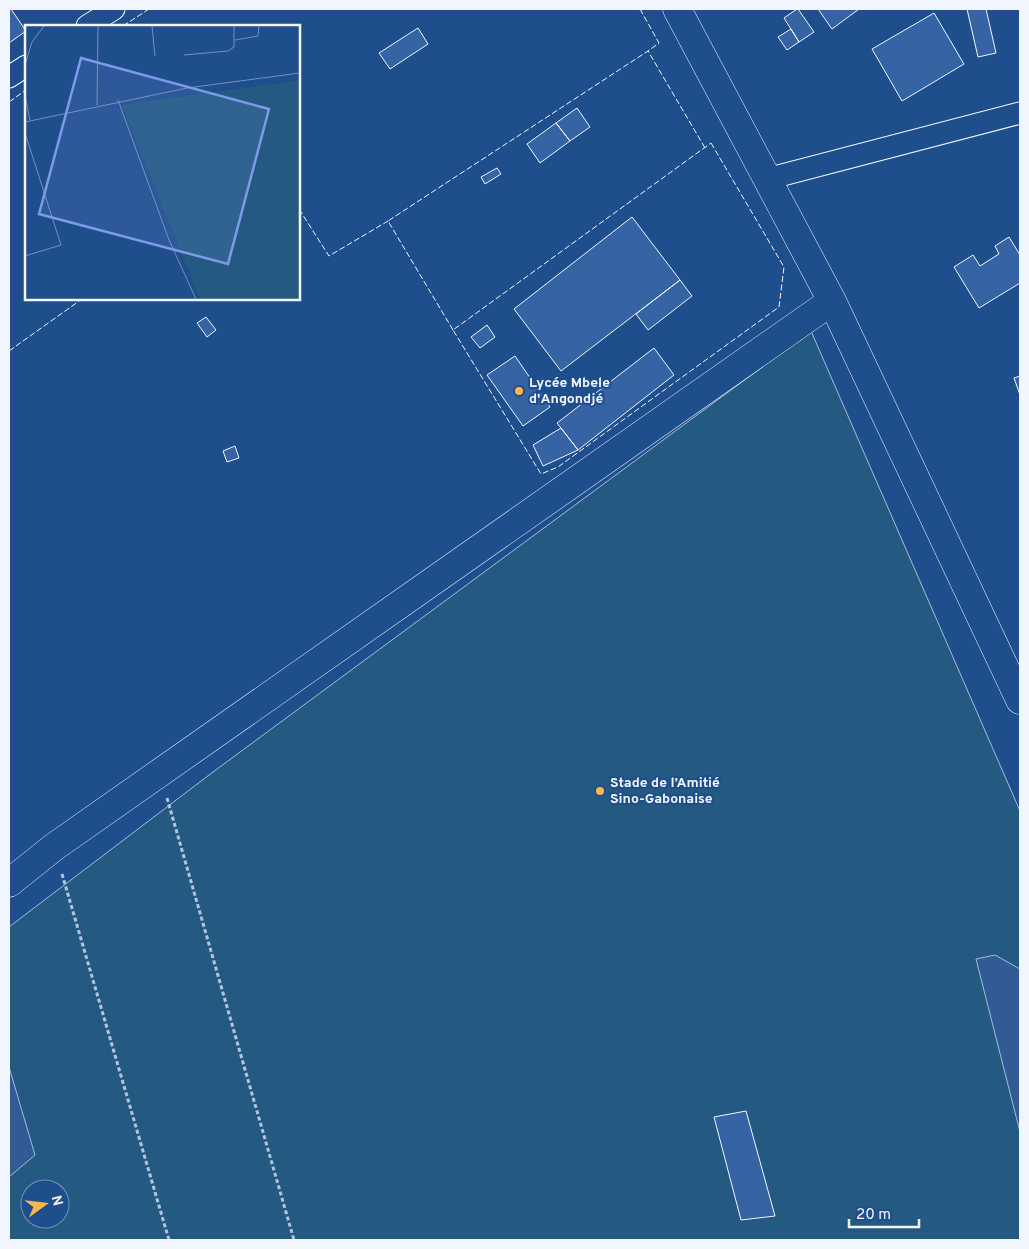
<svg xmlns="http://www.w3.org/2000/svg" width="1029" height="1249" font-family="Overpass,sans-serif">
  <rect width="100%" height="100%" fill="#1f4e8c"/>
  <!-- green -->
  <path fill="#245a82" stroke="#a8bbd7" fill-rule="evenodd" d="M811,331L1020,811V1240H9V927L213,772ZM30,1189H60V1219H30Z"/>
  <!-- parking -->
  <path fill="#305b95" stroke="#a8bbd7" d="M995,955L1020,969V1132L976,959Z
    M9,1067L35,1155L9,1177Z"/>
  <!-- building -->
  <path fill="#3563a3" stroke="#f2f6ff" d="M9,9H11L26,31L9,43Z
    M797,9H798L814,32L799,42L784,18Z
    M818,9H859L832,29Z
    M967,9H986L996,53L978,57Z
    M934,13L964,64L902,101L872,49Z
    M418,28L428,44L390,69L379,53Z
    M791,29L799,42L787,50L778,37Z
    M577,108L590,127L570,141L556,123Z
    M556,123L570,141L540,163L527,144Z
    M497,168L501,174L485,184L481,177Z
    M632,217L680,280L561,371L514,309Z
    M1009,237L1020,255V283L979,308L954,267L973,255L980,266L999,254L995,246Z
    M680,280L692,296L648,330L636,314Z
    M206,317L216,330L207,337L197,323Z
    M487,325L495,337L480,348L471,337Z
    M654,348L674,375L578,450L557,423Z
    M515,356L550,407L523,426L487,375Z
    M1020,376V395L1014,378Z
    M561,428L578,450L543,466L533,445Z
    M235,446L239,458L227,462L223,451Z
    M746,1111L775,1216L741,1220L714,1117Z"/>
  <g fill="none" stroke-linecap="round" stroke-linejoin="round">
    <defs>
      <path id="street" d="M87,26L114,9
        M9,77L26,66
        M767,179L1020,113"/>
      <path id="secondary" d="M677,9L832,301L1020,700
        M9,883L54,847L832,301"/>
    </defs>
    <!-- street casing -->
    <use href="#street" stroke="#f2f6ff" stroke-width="23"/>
    <!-- secondary casing -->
    <use href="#secondary" stroke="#f2f6ff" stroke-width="29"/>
    <!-- path -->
    <path stroke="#b3c4dc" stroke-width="3" stroke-dasharray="4 2.5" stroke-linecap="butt" d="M167,798L294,1240
      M62,874L169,1240"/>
    <!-- street -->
    <use href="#street" stroke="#1f4e8c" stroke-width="21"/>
    <!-- secondary -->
    <use href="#secondary" stroke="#1f4e8c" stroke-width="28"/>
    <!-- fence -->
    <path stroke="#f2f6ff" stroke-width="1" stroke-dasharray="6 2.5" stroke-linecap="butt" d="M640,9L659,43L648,51
      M123,26L149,9
      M9,102L26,90
      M711,143L784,267L779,307L558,467L541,474L453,330Z
      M299,209L329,256L388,221
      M453,330L388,221L648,51L705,148
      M9,351L82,299"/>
  </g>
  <!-- markers -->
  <g fill="#ffb74d" stroke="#1f4e8c" stroke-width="2">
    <circle cx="519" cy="391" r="5"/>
    <circle cx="600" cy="791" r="5"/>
  </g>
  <g text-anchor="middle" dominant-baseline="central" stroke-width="4" stroke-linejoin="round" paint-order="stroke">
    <!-- poi labels -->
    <g font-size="14" font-weight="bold" fill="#f2f6ff" stroke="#1f4e8c" text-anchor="start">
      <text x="529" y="383">Lycée Mbele<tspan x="529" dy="16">d'Angondjé</tspan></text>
      <text x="610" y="783">Stade de l’Amitié<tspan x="610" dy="16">Sino-Gabonaise</tspan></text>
    </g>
  </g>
  <!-- overview -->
  <g transform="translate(25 25)">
    <rect width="275" height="275" fill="#1f4e8c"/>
    <path d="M275,55V274H175L97,80Z" fill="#245a82"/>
    <path fill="none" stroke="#7391ba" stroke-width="1" d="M127,1L130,31M210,15L233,11L234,1M159,30L203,26L209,22V1M0,40L7,17L19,1M0,71L5,95M93,75L144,215L171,274M72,80L73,1M0,97L162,63L275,48M0,108L36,220L0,231"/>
    <path fill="#7d9aea" fill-opacity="0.15" stroke="#7d9aea" stroke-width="2.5" d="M56,33L244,84L203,239L14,189Z"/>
    <rect width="275" height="275" fill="none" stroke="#f2f6ff" stroke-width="2.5"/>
  </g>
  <!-- border -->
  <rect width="1029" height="1249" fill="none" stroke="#f2f6ff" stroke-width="20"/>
  <!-- north arrow -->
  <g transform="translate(45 1204) rotate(75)"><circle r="24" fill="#1f4e8c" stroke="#7391ba"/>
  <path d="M0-4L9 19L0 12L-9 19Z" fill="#ffb74d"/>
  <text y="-8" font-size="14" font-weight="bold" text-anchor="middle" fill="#f2f6ff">N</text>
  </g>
  <!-- scale -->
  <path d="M849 1219v8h70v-8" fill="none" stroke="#f2f6ff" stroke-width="2.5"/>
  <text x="856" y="1219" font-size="15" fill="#f2f6ff" stroke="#1f4e8c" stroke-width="4" paint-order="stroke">20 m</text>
</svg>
